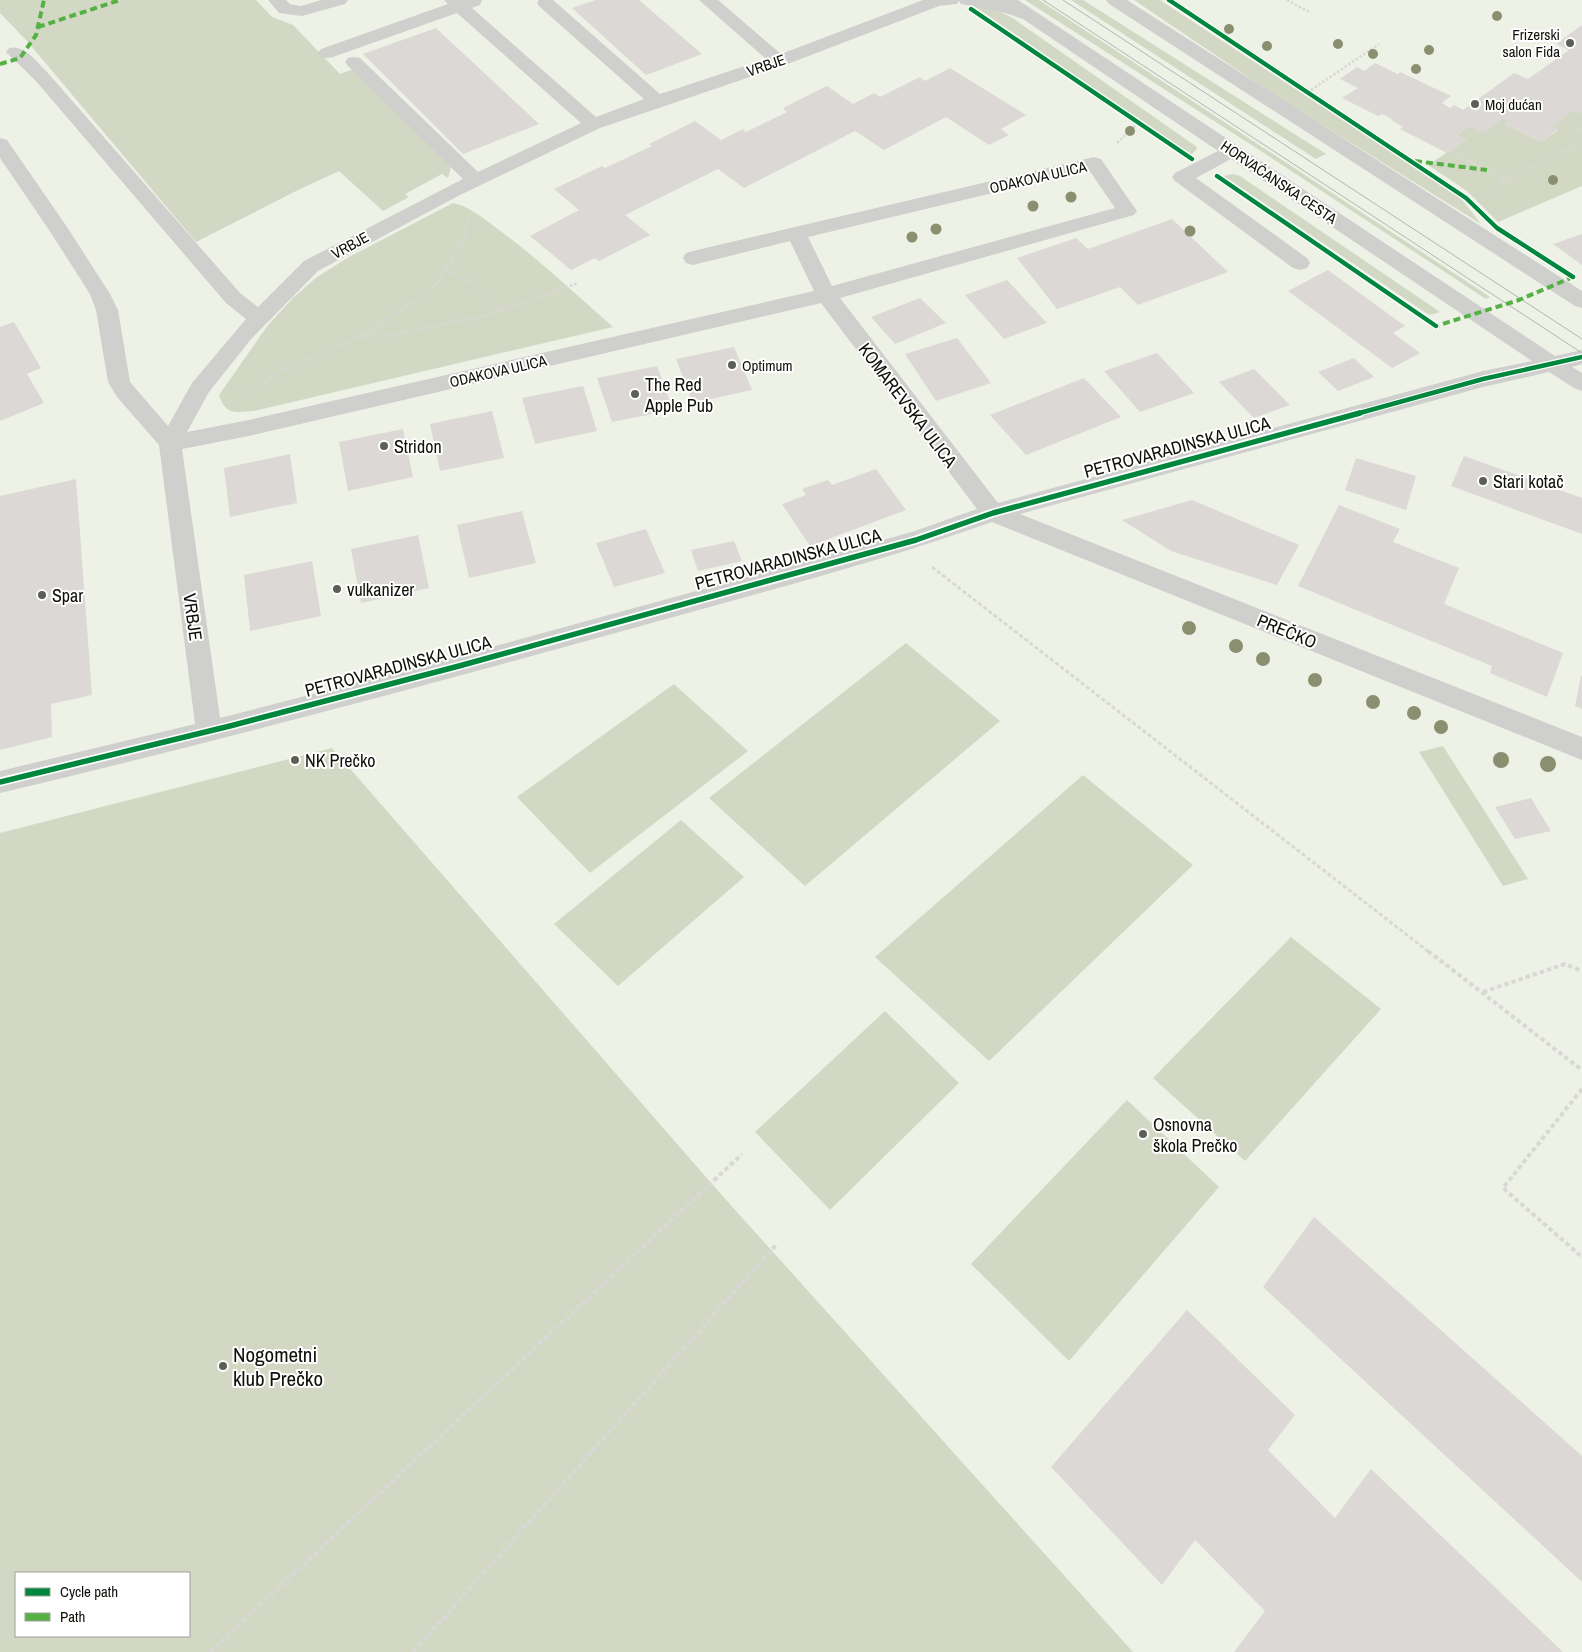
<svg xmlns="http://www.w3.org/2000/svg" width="1582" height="1652" font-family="'Archivo Narrow',sans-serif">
  <rect width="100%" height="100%" fill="#eef1e6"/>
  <!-- green -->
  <path fill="#d3d8c4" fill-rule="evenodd" d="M0,0H256L272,17L293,25L340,74L356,68L452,163L448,178L442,174L405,194L409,197L383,211L339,171L294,192L196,242L27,41L0,13Z
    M1025,0H1039L1490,297L1486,299L1264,153Z
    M1071,0H1083L1326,154L1316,159Z
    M1134,0H1160L1460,197L1481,224L1273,94Z
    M974,6L1001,12L1014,19L1197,147L1196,150L1191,155Z
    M1573,110L1579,113L1582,111V186L1498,222L1467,191L1428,165L1466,140L1457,135L1469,126L1504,118L1509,121L1505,124L1541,142L1558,130L1551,126Z
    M1233,174L1240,176L1440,312L1430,315L1426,313L1224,176Z
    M453,203C471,207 484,219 499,230C539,259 575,294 613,327L254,411C235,412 226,416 219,395L268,325L294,297L317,277L349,257Z
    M906,643L1000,721L805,886L709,798Z
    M674,684L748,751L590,873L517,797Z
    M1443,746L1528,879L1503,886L1419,752Z
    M332,748L719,1192L1133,1652H0V833ZM16,1573H189V1636H16Z
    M1083,775L1193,865L989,1061L875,957Z
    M681,820L744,877L618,986L554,924Z
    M1291,937L1381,1009L1245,1161L1153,1078Z
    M885,1011L959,1083L830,1210L755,1132Z
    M1127,1100L1219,1187L1069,1361L971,1264Z"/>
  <!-- building -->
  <path fill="#dbd8d6" d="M596,0H639L702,54L646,75L572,8Z
    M1582,25V111L1579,113L1573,110L1551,126L1558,129L1541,142L1505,124L1509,121L1504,118L1483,133L1469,126L1457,135L1466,140L1447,153L1400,129L1403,127L1391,120L1392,119L1382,114L1378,116L1342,98L1358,88L1340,79L1357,67L1364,71L1375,63L1398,74L1400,72L1451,96L1442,103L1450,108L1454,105L1463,110L1514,73L1528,79L1569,50L1556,44Z
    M436,28L539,124L463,154L363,54Z
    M950,68L1026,115L1001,129L1009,135L989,145L946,117L884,150L855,131L744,188L718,169L625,215L650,235L599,261L595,258L571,270L530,236L579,210L554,189L602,166L605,168L652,146L649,144L695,121L721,140L743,129L746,132L787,112L783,108L827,86L853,104L874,93L880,97L920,77L925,81Z
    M1172,219L1228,272L1138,305L1120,287L1057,309L1017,258L1076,238L1088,249Z
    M1582,234V265L1553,244Z
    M1328,270L1405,326L1393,333L1420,353L1392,368L1288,291Z
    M1007,280L1047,323L1004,339L965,295Z
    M920,298L946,323L895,344L871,317Z
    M14,322L41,368L27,374L44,403L0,421V327Z
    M957,338L991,383L936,401L905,354Z
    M734,347L752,390L693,403L676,359Z
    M1157,353L1194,393L1140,412L1104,371Z
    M1354,358L1374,377L1338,391L1318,372Z
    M657,366L673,410L612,422L597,378Z
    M1254,369L1290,405L1254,418L1219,382Z
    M1084,378L1121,417L1026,455L990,415Z
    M583,386L597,431L535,444L522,398Z
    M492,411L504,458L440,471L430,424Z
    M403,429L413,477L348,491L339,442Z
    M290,454L297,503L230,517L224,468Z
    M1464,456L1582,498V534L1451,486Z
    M1356,458L1416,476L1406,510L1345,490Z
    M876,469L906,510L810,546L782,504L806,495L802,489L828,480L832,485Z
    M76,479L92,695L51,704L52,737L0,750V496Z
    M1192,500L1299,545L1277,585L1171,551L1122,520Z
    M1339,505L1400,529L1393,542L1459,568L1444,604L1563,653L1547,697L1490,673L1492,666L1298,586Z
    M522,511L536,563L469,578L457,525Z
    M646,529L665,573L614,587L596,543Z
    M418,535L429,588L361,603L351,549Z
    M734,541L742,561L698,571L691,550Z
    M312,561L321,616L250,631L244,575Z
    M1581,676H1582V709L1575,706Z
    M1531,798L1551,831L1515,839L1495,807Z
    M1314,1217L1582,1456V1582L1263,1287Z
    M1187,1310L1295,1415L1268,1450L1335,1518L1371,1469L1563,1652H1234L1265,1611L1195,1540L1162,1585L1051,1467Z"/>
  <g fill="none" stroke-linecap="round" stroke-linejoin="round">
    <!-- path-far2 -->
    <path stroke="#d8d9d6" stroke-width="2.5" stroke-dasharray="2.5 2" stroke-linecap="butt" d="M1287,0L1309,12
      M1311,90L1379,44
      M1559,120L1582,131
      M1117,143L1136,125
      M1450,151L1506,180
      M1481,199L1500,184L1582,142
      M445,270L468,281L500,310
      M361,337L389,335L484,316L578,283
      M250,394L274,374L358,337L420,298L437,283L465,238L468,217"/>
    <!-- path-far1 -->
    <path stroke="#d8d9d6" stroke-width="3" stroke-dasharray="4 2.5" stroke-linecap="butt" d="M932,567L1429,952"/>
    <!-- path -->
    <path stroke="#d8d9d6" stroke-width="4" stroke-dasharray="4.5 3" stroke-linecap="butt" d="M1428,951L1582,1070
      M1483,992L1565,964L1582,971
      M1582,1089L1503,1188L1582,1257
      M210,1652L742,1154
      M413,1652L777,1244"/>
    <!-- minor -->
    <path fill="#cfd0cd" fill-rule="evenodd" d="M268,0H286L290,4L301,6L321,0H348L345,4L302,16L279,13Z
      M444,0H482L480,5L472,8L596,117L644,99L540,7L537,3L539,0H553L660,94L766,59L699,0H718L781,54L923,0H1018L1555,356L1582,350V364L1572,367L1582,373V391L1574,388L1549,372L1483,387L1020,514L1582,737V760L992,522C874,564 751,595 630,629C421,687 211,743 0,793V771L195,724L159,445L117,397L108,382L96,310L90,294L51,233L0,158V138L7,140L67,227L110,294L118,310L130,382L168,426L192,383L246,319L226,303L35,80L6,52L9,48C24,44 37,62 47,72L240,293L258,307L304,261L463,179L348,66L345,62L348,58L354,57L360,58L478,172L581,123L457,13L333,57L327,58L321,57L318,53L321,49L448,4ZM959,1L961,4L1005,13L1023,19L1218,151L1175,173L1172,177L1175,181L1293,268L1300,270L1307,268L1310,263L1307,258L1196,178L1231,159L1532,361L1483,371L998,503L840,298L1134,215L1137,211L1134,207L1101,159L1094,157L693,251L686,253L683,258L686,263L693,265L790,241L814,291L249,420L187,432L209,392L252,338L318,271L458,196L600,128L785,65L939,6L957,4ZM1089,170L1115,208L832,286L808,237ZM821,303L977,509L912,532L459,656L220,718L182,449L249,436Z
      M1106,0H1127L1582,291V308L1575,306L1109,4Z"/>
    <!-- tram -->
    <path stroke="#b4b5b2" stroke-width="1" d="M1043,0L1582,353
      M1063,0L1582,339"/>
    <!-- quiet -->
    <path stroke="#54b144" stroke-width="4" stroke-dasharray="7 4" stroke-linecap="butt" d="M38,27L120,0
      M0,64L20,58L36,35L44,0
      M1415,161L1487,170
      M1433,324L1436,326L1519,300L1573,277L1571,276"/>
    <defs>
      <path id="cycleway-far1" d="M1169,0L1466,198L1497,228L1573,277
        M971,9L1192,159
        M1217,176L1436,326
        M1356,414L1483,379L1582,357"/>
      <path id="cycleway" d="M0,782L230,726L459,666L916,540L993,513L1360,413"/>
    </defs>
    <!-- cycleway-far1 casing -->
    <use href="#cycleway-far1" stroke="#fff" stroke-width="7"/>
    <!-- cycleway casing -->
    <use href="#cycleway" stroke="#fff" stroke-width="9"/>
    <!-- cycleway-far1 -->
    <use href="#cycleway-far1" stroke="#00873e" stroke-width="4.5"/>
    <!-- cycleway -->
    <use href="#cycleway" stroke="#00873e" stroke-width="5.5"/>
  </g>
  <!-- trees -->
  <g fill="#898f6f">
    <circle cx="1497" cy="16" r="5"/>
    <circle cx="1229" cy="29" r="5"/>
    <circle cx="1338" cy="44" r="5"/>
    <circle cx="1267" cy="46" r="5"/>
    <circle cx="1429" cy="50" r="5"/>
    <circle cx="1373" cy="54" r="5"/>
    <circle cx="1416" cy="69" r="5"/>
    <circle cx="1130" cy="131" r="5"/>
    <circle cx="1553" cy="180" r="5"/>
    <circle cx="1071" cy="197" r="5.5"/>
    <circle cx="1033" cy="206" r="5.5"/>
    <circle cx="936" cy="229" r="5.5"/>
    <circle cx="1190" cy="231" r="5.5"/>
    <circle cx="912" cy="237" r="5.5"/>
    <circle cx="1189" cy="628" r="7"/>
    <circle cx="1236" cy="646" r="7"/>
    <circle cx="1263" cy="659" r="7"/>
    <circle cx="1315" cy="680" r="7"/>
    <circle cx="1373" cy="702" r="7"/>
    <circle cx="1414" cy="713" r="7"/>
    <circle cx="1441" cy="727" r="7"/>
    <circle cx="1501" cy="760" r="8"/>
    <circle cx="1548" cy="764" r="8"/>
  </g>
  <!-- markers -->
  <g fill="#5c5f56" stroke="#fff" stroke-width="2">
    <circle cx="1570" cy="43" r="5"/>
    <circle cx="1475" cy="104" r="5"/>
    <circle cx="732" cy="365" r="5"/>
    <circle cx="635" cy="394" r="5"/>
    <circle cx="384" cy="446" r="5"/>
    <circle cx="1483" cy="481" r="5"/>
    <circle cx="337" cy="589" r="5"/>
    <circle cx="42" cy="595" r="5"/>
    <circle cx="295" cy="760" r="5"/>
    <circle cx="1143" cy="1134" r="5"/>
    <circle cx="223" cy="1366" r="5"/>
  </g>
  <g text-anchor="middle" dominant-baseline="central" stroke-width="4" stroke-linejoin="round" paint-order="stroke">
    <!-- far-poi labels -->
    <g font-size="15" fill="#0e1009" stroke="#fff" text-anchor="start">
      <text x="1560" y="34" text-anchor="end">Frizerski<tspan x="1560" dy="17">salon Fida</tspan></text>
      <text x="1485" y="104">Moj dućan</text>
      <text x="742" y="365">Optimum</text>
    </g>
    <!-- far-street labels -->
    <g font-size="15" fill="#0e1009" stroke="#fff">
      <text transform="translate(766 65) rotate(-19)">VRBJE</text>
      <text transform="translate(1038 177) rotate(-13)">ODAKOVA ULICA</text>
      <text transform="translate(1279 182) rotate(34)">HORVAĆANSKA CESTA</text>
      <text transform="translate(350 245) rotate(-29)">VRBJE</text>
      <text transform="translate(498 371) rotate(-13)">ODAKOVA ULICA</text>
    </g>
    <!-- poi labels -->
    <g font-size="18" fill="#0e1009" stroke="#fff" text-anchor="start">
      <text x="645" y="384">The Red<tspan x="645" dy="21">Apple Pub</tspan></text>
      <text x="394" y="446">Stridon</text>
      <text x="1493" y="481">Stari kotač</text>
      <text x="347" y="589">vulkanizer</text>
      <text x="52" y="595">Spar</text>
      <text x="305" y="760">NK Prečko</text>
      <text x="1153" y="1124">Osnovna<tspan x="1153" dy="21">škola Prečko</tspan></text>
    </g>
    <!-- street labels -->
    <g font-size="18" fill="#0e1009" stroke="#fff">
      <text transform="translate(908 405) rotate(53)">KOMAREVSKA ULICA</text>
      <text transform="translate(1177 447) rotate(-15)">PETROVARADINSKA ULICA</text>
      <text transform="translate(788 559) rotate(-15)">PETROVARADINSKA ULICA</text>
      <text transform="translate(193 617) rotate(82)">VRBJE</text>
      <text transform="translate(1287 631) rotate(22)">PREČKO</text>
      <text transform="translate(398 666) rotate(-15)">PETROVARADINSKA ULICA</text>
    </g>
    <!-- near-poi labels -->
    <g font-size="21" fill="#0e1009" stroke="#fff" text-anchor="start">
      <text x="233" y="1354">Nogometni<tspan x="233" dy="24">klub Prečko</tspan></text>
    </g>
  </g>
  <!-- legend -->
  <rect x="15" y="1572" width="175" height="65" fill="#ffffff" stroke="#9f9f9d"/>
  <rect x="25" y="1588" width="25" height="8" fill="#00873e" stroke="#9f9f9d"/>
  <text x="60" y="1597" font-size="15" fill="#0e1009">Cycle path</text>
  <rect x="25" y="1613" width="25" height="8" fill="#54b144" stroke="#9f9f9d"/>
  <text x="60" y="1622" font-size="15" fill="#0e1009">Path</text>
</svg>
